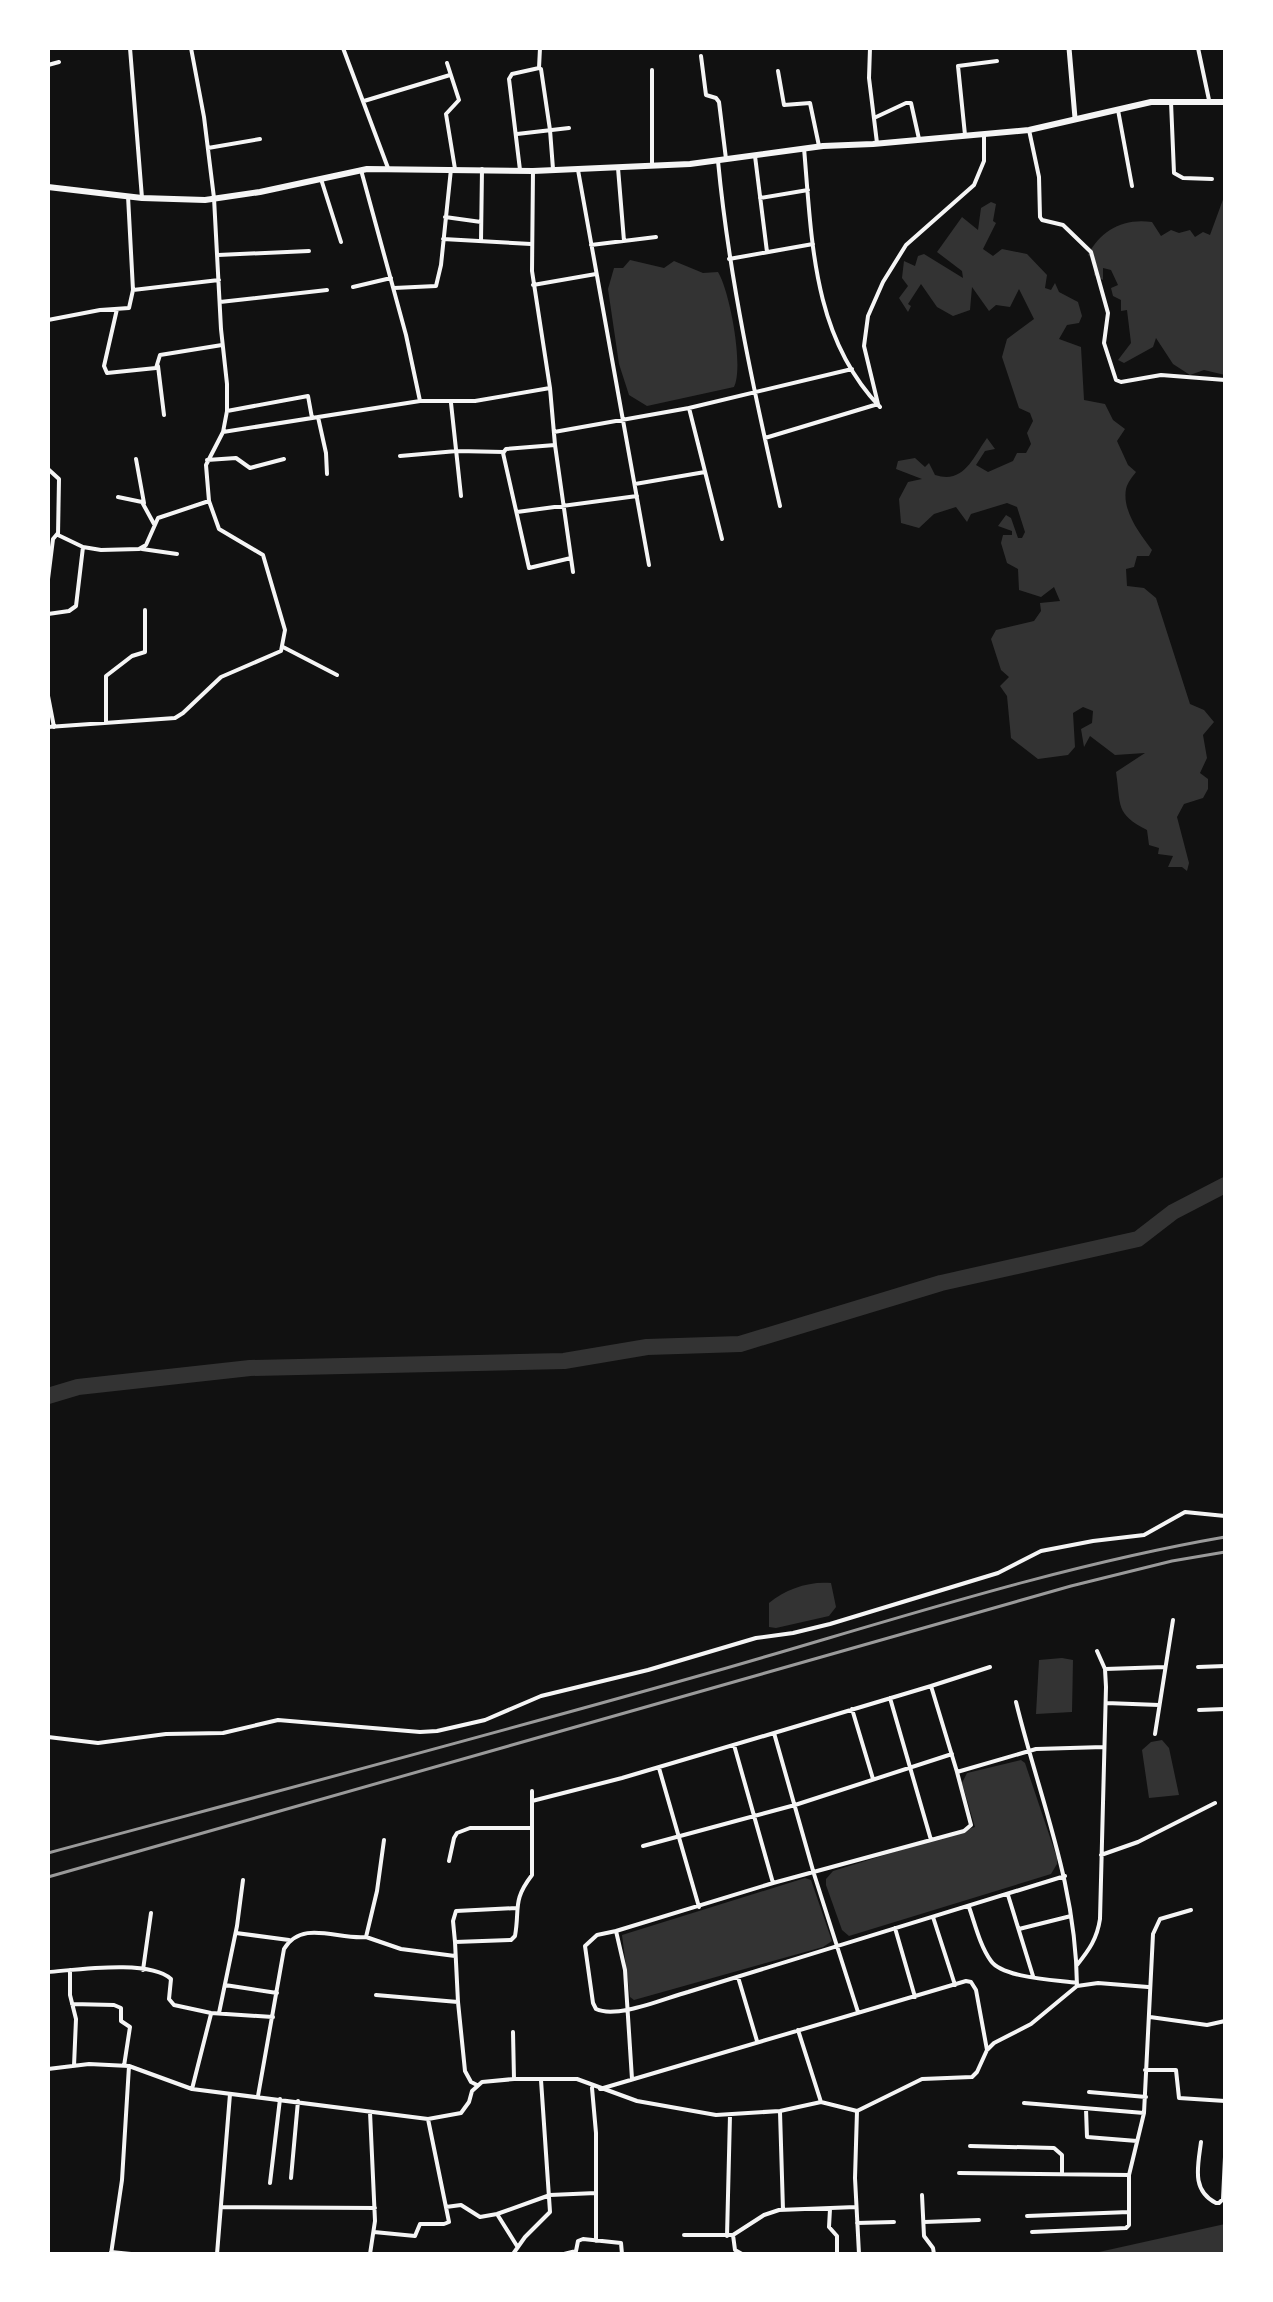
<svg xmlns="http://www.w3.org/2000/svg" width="1273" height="2302" font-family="'Titillium Web',sans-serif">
  <rect width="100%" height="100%" fill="#111"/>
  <!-- water -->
  <path fill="#333" d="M1225,194V375L1204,370L1190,375L1173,364L1156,338L1153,347L1124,363L1118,360L1131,343L1127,310L1121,311V300L1113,296L1111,288L1118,285L1111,270L1103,268V280L1094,275L1096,262L1088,255C1101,230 1123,218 1152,222L1161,236L1171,230L1179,233L1190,230L1195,237L1203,232L1210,235Z
    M991,202L996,204L993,221L996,223L983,249L993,256L1002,249L1027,254L1047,275L1045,288L1051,290L1055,283L1059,292L1078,302L1082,316L1079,323L1067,325L1059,339L1081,347L1084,400L1105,404L1113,420L1125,429L1117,441L1128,465L1136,472C1133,476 1127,483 1126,489C1122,511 1140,534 1152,550L1149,556H1137L1134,567L1126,569L1127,586L1144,588L1156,598L1190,704L1204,710L1214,722L1203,735L1207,758L1200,773L1208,779V789L1203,798L1184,804L1177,817L1189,863L1187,871L1182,867H1168L1173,856L1158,854L1159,848L1149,845L1147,830C1115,814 1121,805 1116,772L1145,753L1115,755L1090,736L1084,747L1081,729L1092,723L1093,711L1083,707L1073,713L1075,747L1068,755L1038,759L1011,738L1007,696L1000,686L1009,677L1001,670L991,639L996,630L1034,621L1041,611L1040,603L1060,601L1054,587L1041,597L1019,590L1018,569L1007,563L1001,543L1003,535H1012V531L998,526L1006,515L1011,518L1018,538H1022L1025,532L1017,507L1007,503L971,514L967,522L956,507L934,514L919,528L901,523L899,499L908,482L922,479L896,469L898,461L915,458L925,467L929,463L935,475C964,484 972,459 987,438L995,449L985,451L976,465L988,472L1013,461L1017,453H1026L1031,444L1027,433L1033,421L1030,413L1019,408L1002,357L1007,339L1034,319L1019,289L1010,307L996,305L989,311L972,287L970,310L953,316L937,307L921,284L908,304L911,306L908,312L899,298L908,286L902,278L904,261L915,266L918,256L924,254L963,278L962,271L937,252L962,217L978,230L981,208Z
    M630,260L664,268L674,261L703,273L718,272C730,292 744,367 734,387L647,406L629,395L619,364L608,289L614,268H623Z
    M831,1583L836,1607L829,1616L776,1628L769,1627V1603C786,1589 809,1581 831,1583Z
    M1062,1658L1073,1660L1072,1712L1036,1714L1039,1660Z
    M1162,1740L1169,1748L1179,1795L1149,1798L1142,1750L1151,1742Z
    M1021,1760L1025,1763L1057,1858V1864L1051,1874L849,1936L842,1930L826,1885V1879L833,1871L975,1827L962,1783L967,1773Z
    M805,1878L811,1880L832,1941L823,1947L634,2000L630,1997L622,1935Z
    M1225,2224V2254H1090Z"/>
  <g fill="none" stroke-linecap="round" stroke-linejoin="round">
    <!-- river -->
    <path stroke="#333" stroke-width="16" d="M48,1396L78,1387L250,1368L564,1361L647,1347L740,1344L941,1283L1138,1239L1173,1212L1225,1185"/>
    <!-- minor -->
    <path stroke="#f5f5f5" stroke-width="4" d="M130,48L142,198
      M343,48L388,168
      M870,48L869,78L877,143
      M1198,48L1209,100
      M701,56L706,95L716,98L719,102L726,159
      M447,63L459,100L446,114L455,169
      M48,65L59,62
      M541,69L550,130L553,169
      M778,71L784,105L810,103L819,146
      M364,101L450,75
      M1171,102L1174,173L1183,178L1212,179
      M1118,110L1132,186
      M874,118L906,103H911L919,139
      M1029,130L1039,177L1040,217L1042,220L1063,225L1091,252L1108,313L1104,343L1116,380L1121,382L1161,375L1225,380
      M517,134L569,128
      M965,135L958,66L997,61
      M208,148L260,139
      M804,148C812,240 812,336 880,407
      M755,156L767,252
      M718,161C729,277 754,392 780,506
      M652,165V70
      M618,168L624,241
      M361,170L406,335L420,401H475L550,388
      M520,170L509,79L512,74L539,68L540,48
      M578,170L649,565
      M533,171L532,271L550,388L555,445L573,572
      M321,179L341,242
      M128,196L133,290
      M760,198L808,190
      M445,217L481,222
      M443,239L531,244
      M481,241L482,169
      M591,245L656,237
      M218,255L309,251
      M729,259L813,244
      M533,285L596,274
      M353,287L391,278
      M394,288L436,286L441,265L451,169
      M220,302L327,290
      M117,309L104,366L107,373L156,368L160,355L222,345
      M48,320L100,310L129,308L133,290L219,280
      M158,366L164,415
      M451,403L461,496
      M689,408L722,539
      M227,411L308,396L312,418
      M318,417L326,453L327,474
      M223,432L420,401
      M554,432L689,408L852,369
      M765,438L878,404L864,346L868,316L883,282L906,245L974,185L984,161V135
      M555,445L506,449L503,453L529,568L571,558
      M400,456L457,451L504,452
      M136,459L144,503
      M207,460L236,458L250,468L284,459
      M48,469L59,479L58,535L83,547L101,550L139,549L146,545L158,518L209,501
      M635,484L705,472
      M118,497L142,502L154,524
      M517,512L637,496
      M142,549L177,554
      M48,579L53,539L58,533
      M48,614L69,611L76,606L83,547
      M283,647L337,675
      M48,696L54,727
      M106,722V676L132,656L145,652V610
      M48,727L175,718L183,713L221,677L281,651L285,630L263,555L219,529L209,501L206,465L223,432L227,411V384L221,329L214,198L204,117L191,48
      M1198,1667L1225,1666
      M1105,1669L1165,1667
      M931,1686L990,1667
      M890,1698L931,1840
      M1016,1702C1040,1800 1076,1883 1077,1986
      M1106,1703L1159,1705
      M852,1709L873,1779
      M1199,1710L1225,1709
      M1155,1734L1173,1620
      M48,1737L98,1743L166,1734L223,1733L278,1720L420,1732L437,1731L485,1720L541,1696L648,1670L756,1638L793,1633L830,1624L998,1573L1041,1551L1093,1541L1144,1535L1185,1512L1225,1516
      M734,1745L773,1883
      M659,1768L699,1907
      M532,1801L622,1778L774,1733
      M643,1846L795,1805L952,1754
      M1101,1855L1138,1842L1215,1803
      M449,1861L454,1838L457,1833L470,1828H531
      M1008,1895L1033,1976
      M969,1907C975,1924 980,1946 991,1961C1003,1978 1056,1980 1077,1983
      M933,1917L955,1985
      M895,1928L915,1997
      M1019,1929L1071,1916
      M616,1931L597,1935L585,1946L593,2003L596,2009C617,2019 665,1998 688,1992L1065,1876
      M236,1933L289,1940
      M366,1937L401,1949L455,1956
      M455,1942L453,1921L456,1911L516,1908
      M1077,1965C1089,1950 1097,1939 1100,1919L1106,1687L1105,1669L1097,1651
      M70,1970V1995L76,2019L74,2066
      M143,1970L151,1913
      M48,1972C76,1970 150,1959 171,1979L169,1999L174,2005L211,2013L273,2017
      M738,1977L757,2041
      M225,1985L277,1993
      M376,1995L458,2002
      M72,2004L114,2005L121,2008V2021L130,2027L124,2066
      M858,2012L814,1874L774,1733L931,1686L957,1772
      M219,2013L237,1926L243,1880
      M1150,2017L1207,2025L1225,2021
      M798,2030L821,2102
      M513,2032L514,2079
      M48,2069L89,2064L129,2066L192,2089L428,2119L461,2113L469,2102L472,2091L482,2082L514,2079H577L637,2101L716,2115L780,2111L821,2102L857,2111L922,2079L972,2077L977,2072L987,2050L994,2043L1031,2024L1077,1986L1098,1983L1148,1987
      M1145,2070H1176L1179,2098L1225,2101
      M632,2079L625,1970L616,1931L773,1883L964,1831L971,1825L957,1772L1036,1749L1104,1747
      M477,2085L471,2082L465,2071L458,2002L455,1942L511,1940L515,1936C520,1908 512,1901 532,1875V1791
      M592,2088L596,2133V2241
      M192,2089L211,2014
      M600,2089L966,1981L971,1982L976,1990L987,2050
      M1089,2092L1146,2097
      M258,2096L284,1949C302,1919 338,1940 366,1937L377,1891L384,1840
      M1024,2103L1144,2113L1153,1934L1160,1919L1191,1910
      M1086,2109L1087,2137L1137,2141
      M857,2111L855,2178L859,2254
      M780,2112L783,2210
      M1201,2142C1198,2166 1191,2190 1216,2203H1219L1223,2199L1225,2157
      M970,2146L1054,2148L1062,2155V2174
      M959,2173L1129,2175
      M291,2178L298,2101
      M270,2183L280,2099
      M922,2195L924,2236L933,2248L934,2254
      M222,2207L375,2208
      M446,2207L461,2205L480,2217L497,2214L550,2195L596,2193
      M830,2209L829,2227L837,2236V2254
      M497,2214L517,2246
      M1027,2216L1129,2212V2175L1144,2113
      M924,2222L979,2220
      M857,2223L894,2222
      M374,2232L415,2236L420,2224H444L449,2222L428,2119
      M1032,2232L1126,2228L1129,2225V2212
      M684,2235H733L764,2215L779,2210L856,2207
      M733,2235L735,2250L742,2254
      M727,2236L730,2115
      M111,2252L131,2254
      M111,2254L122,2180L129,2066
      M217,2254L230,2094
      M370,2254L375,2221L370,2112
      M513,2254L525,2237L550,2212L541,2080
      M564,2254L576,2251L578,2241L583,2239L621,2243L622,2254"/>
    <!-- tertiary -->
    <path stroke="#f5f5f5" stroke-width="5" d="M1069,48L1075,118"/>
    <!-- secondary -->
    <path stroke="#f5f5f5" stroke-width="6" d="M48,187L142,198L205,200L260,192L367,169L533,171L690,164L823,146L873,144L1029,130L1151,102H1225"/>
    <!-- rail -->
    <path stroke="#9a9a9a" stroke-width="3" d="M48,1853C271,1793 494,1734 716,1671C884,1623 1052,1567 1225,1537
      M48,1877L1071,1586L1172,1561L1225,1552"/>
  </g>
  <!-- border -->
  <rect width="1273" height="2302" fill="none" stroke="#ffffff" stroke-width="100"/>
</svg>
